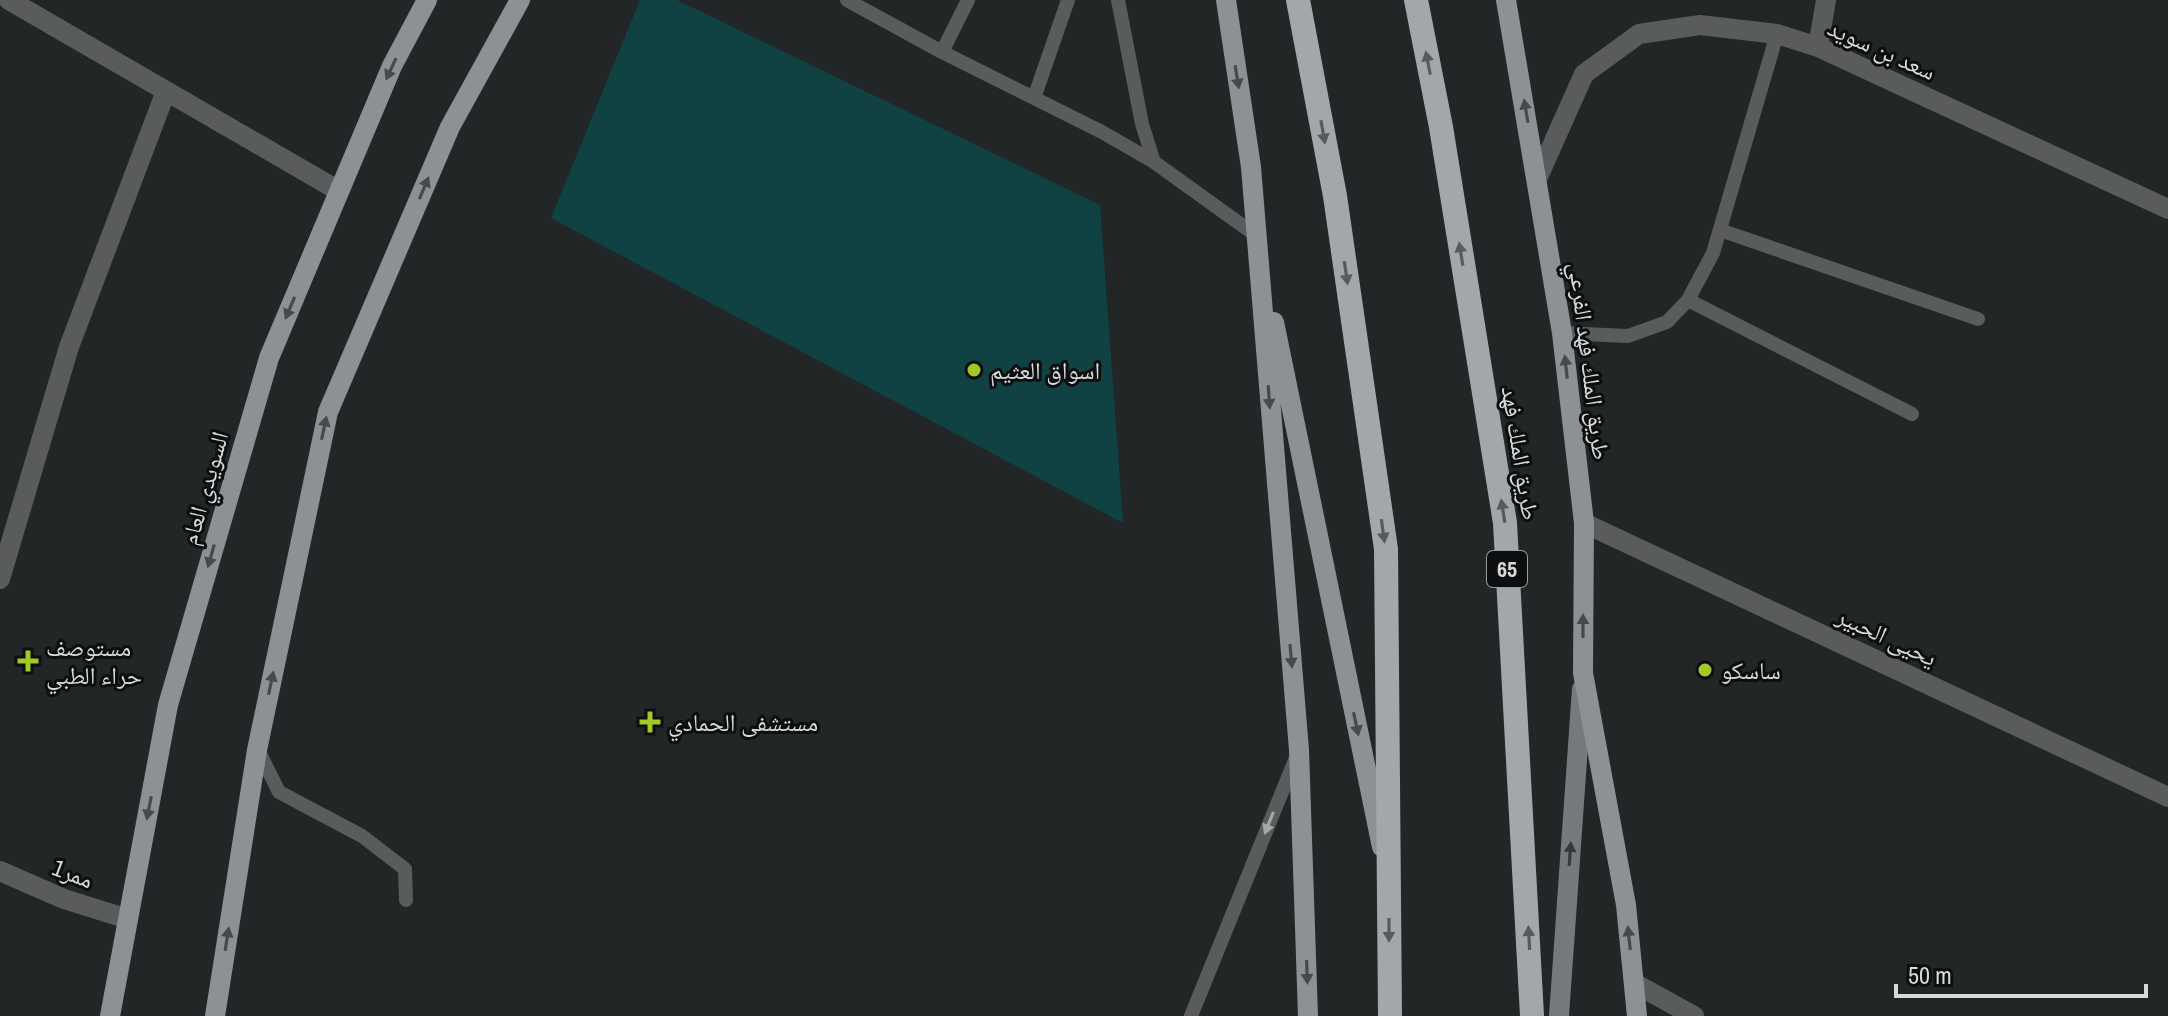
<svg xmlns="http://www.w3.org/2000/svg" width="2168" height="1016" font-family="'Archivo Narrow','Noto Naskh Arabic',sans-serif">
  <rect width="100%" height="100%" fill="#222627"/>
  <!-- building -->
  <path fill="#104244" d="M640,0H677L1100,205L1123,523L551,218Z"/>
  <g fill="none" stroke-linecap="round" stroke-linejoin="round">
    <!-- lane -->
    <path stroke="#5a5b5c" stroke-width="14" d="M847,0L942,52L1102,132L1154,162L1257,236
      M1118,0L1142,124L1154,162
      M942,52L968,0
      M1034,98L1068,0
      M1720,230L1978,319
      M1688,300L1912,414
      M1562,333L1628,336L1667,322L1688,300L1713,253L1777,34
      M258,750L279,792L362,836L405,869L406,900
      M1191,1016L1297,755"/>
    <!-- street -->
    <path stroke="#5a5b5c" stroke-width="20" d="M9,0L339,191
      M1818,47L1826,0
      M1538,177L1584,74L1639,34L1700,25L1777,34L1818,47L2168,209
      M1584,523L2168,797
      M0,579L69,347L166,91
      M0,871L64,899L128,919
      M1634,983L1694,1016"/>
    <!-- secondary -->
    <path stroke="#777a7c" stroke-width="20" d="M1559,1016L1582,689"/>
    <!-- primary -->
    <path stroke="#8e9193" stroke-width="20" d="M1226,0L1251,167L1299,750L1308,1016
      M1506,0L1562,333L1584,523L1583,673L1626,905L1637,1016
      M1274,322L1382,847
      M110,1016L168,705L269,358L392,66L427,0
      M215,1016L257,750L328,412L450,127L520,0"/>
    <!-- highway -->
    <path stroke="#a3a7a9" stroke-width="24" d="M1298,0L1335,196L1386,549L1390,1016
      M1416,0L1441,127L1505,523L1532,1016"/>
  </g>
  <!-- one-way arrows -->
  <defs><path id="oneway-solid" d="M-6-.8H1V-3.2L6.5 0L1 3.2V.8H-6Z" transform="scale(2)"/></defs>
  <g fill="#585a5c">
    <use href="#oneway-solid" transform="translate(1428 63) rotate(-101)"/>
    <use href="#oneway-solid" transform="translate(1323 132) rotate(80)"/>
    <use href="#oneway-solid" transform="translate(1461 254) rotate(-99)"/>
    <use href="#oneway-solid" transform="translate(1346 273) rotate(82)"/>
    <use href="#oneway-solid" transform="translate(1503 511) rotate(-99)"/>
    <use href="#oneway-solid" transform="translate(1383 531) rotate(82)"/>
    <use href="#oneway-solid" transform="translate(1389 930) rotate(90)"/>
    <use href="#oneway-solid" transform="translate(1529 938) rotate(-93)"/>
  </g>
  <g fill="#47494a">
    <use href="#oneway-solid" transform="translate(391 69) rotate(115)"/>
    <use href="#oneway-solid" transform="translate(1237 77) rotate(81)"/>
    <use href="#oneway-solid" transform="translate(1526 111) rotate(-100)"/>
    <use href="#oneway-solid" transform="translate(424 188) rotate(-67)"/>
    <use href="#oneway-solid" transform="translate(290 308) rotate(113)"/>
    <use href="#oneway-solid" transform="translate(1566 367) rotate(-96)"/>
    <use href="#oneway-solid" transform="translate(1269 397) rotate(86)"/>
    <use href="#oneway-solid" transform="translate(324 428) rotate(-78)"/>
    <use href="#oneway-solid" transform="translate(211 556) rotate(106)"/>
    <use href="#oneway-solid" transform="translate(1583 626) rotate(-90)"/>
    <use href="#oneway-solid" transform="translate(1291 656) rotate(85)"/>
    <use href="#oneway-solid" transform="translate(271 683) rotate(-78)"/>
    <use href="#oneway-solid" transform="translate(1356 724) rotate(78)"/>
    <use href="#oneway-solid" transform="translate(149 808) rotate(101)"/>
    <use href="#oneway-solid" transform="translate(1629 938) rotate(-96)"/>
    <use href="#oneway-solid" transform="translate(227 939) rotate(-81)"/>
    <use href="#oneway-solid" transform="translate(1307 972) rotate(88)"/>
  </g>
  <use fill="#a5a7a8" href="#oneway-solid" transform="translate(1269 823) rotate(112)"/>
  <use fill="#37393b" href="#oneway-solid" transform="translate(1570 854) rotate(-86)"/>
  <!-- markers -->
  <g fill="#a3c927" stroke="#0d0e0f" stroke-width="3">
    <circle cx="974" cy="370" r="8"/>
    <path d="M24 649h8v8h8v8h-8v8h-8v-8h-8v-8h8z"/>
    <circle cx="1705" cy="670" r="8"/>
    <path d="M646 710h8v8h8v8h-8v8h-8v-8h-8v-8h8z"/>
  </g>
  <g text-anchor="middle" dominant-baseline="central" stroke-width="6" stroke-linejoin="round" paint-order="stroke">
    <!-- shield labels -->
    <rect fill="#0d0e0f" stroke="#9a9c9d" stroke-width="2" x="1487" y="551" width="40" height="36" rx="6"/>
    <g font-size="22" font-weight="bold" fill="#d7d9da">
      <text x="1507" y="569">65</text>
    </g>
    <!-- street labels -->
    <g font-size="24" fill="#d7d9da" stroke="#0d0e0f">
      <text transform="translate(1882 49) rotate(24)">سعد بن سويد</text>
      <text transform="translate(1590 361) rotate(83)">طريق الملك فهد الفرعي</text>
      <text transform="translate(1521 453) rotate(81)">طريق الملك فهد</text>
      <text transform="translate(204 488) rotate(-74)">السويدي العام</text>
      <text transform="translate(1887 636) rotate(25)">يحيى الحبير</text>
      <text transform="translate(73 873) rotate(21)">ممر1</text>
    </g>
    <!-- poi labels -->
    <g font-size="24" fill="#d7d9da" stroke="#0d0e0f" text-anchor="start">
      <text x="990" y="370">اسواق العثيم</text>
      <text x="46" y="647">مستوصف<tspan x="46" dy="28">حراء الطبي</tspan></text>
      <text x="1721" y="670">ساسكو</text>
      <text x="668" y="722">مستشفى الحمادي</text>
    </g>
  </g>
  <!-- scale -->
  <path d="M1896 984v12h250v-12" fill="none" stroke="#d7d9da" stroke-width="4"/>
  <text x="1908" y="984" font-size="24" fill="#d7d9da" stroke="#0d0e0f" stroke-width="6" paint-order="stroke">50 m</text>
</svg>
